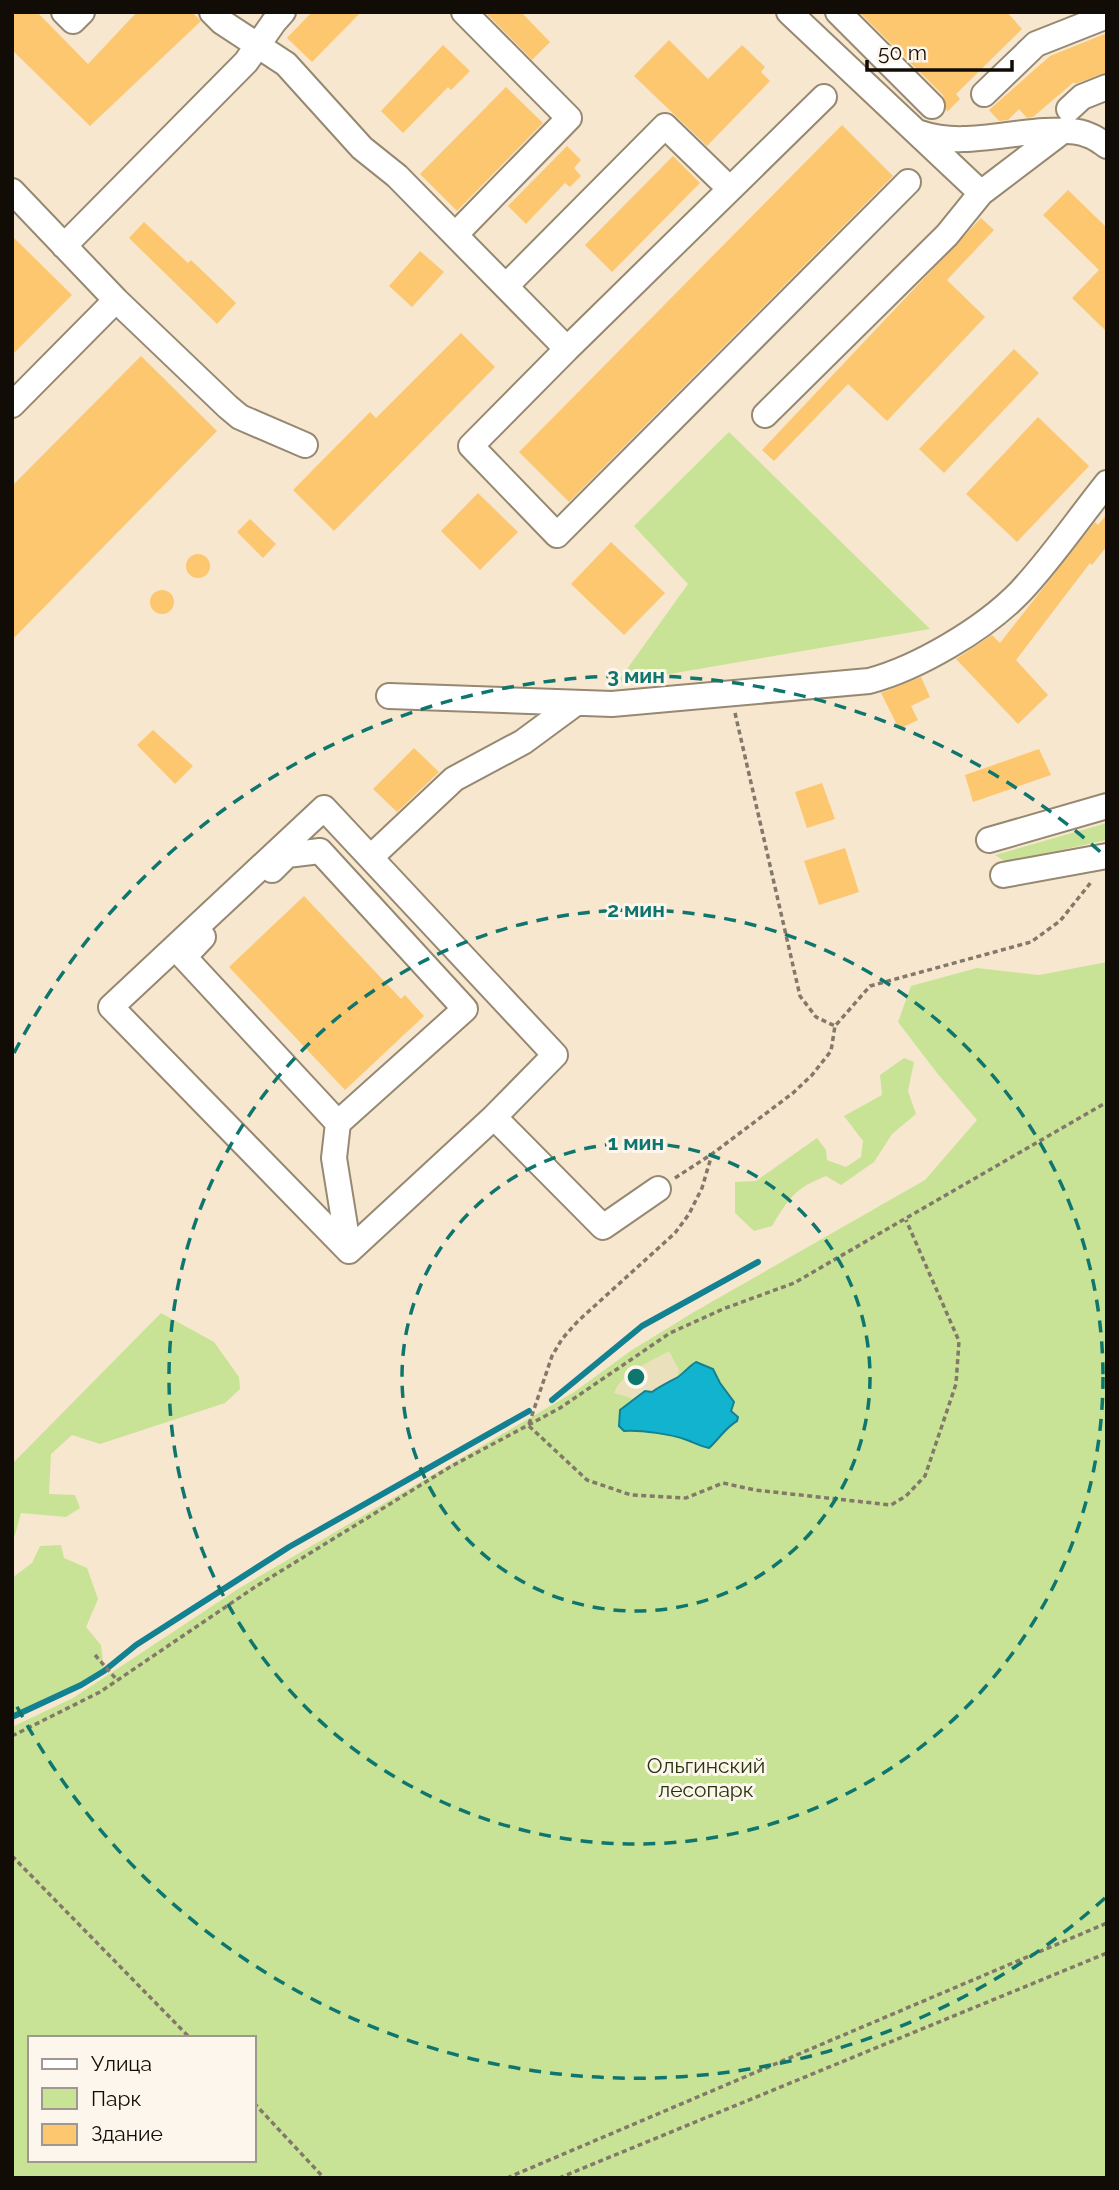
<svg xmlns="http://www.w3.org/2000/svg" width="1119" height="2190" font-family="Raleway,sans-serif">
  <rect width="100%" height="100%" fill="#f7e7cf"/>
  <!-- green -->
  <path fill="#c8e395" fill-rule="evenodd" d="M729,432L930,629L617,683L688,584L634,526Z
    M1107,823V840L1006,862L995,855Z
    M1107,962V2178H12V1727L73,1698L238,1589L574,1392L632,1350L694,1312L925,1180L977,1120L937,1073L898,1022L911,986L977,968L1039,975ZM30,2038H254V2160H30Z
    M904,1058L914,1062L908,1091L916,1114L892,1134L874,1162L841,1185L826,1176C795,1188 789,1198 772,1226L754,1231L735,1213V1182L756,1181L817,1138L826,1150L827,1160L846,1167L861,1157L863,1141L844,1116L882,1095L880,1075Z
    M161,1313L214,1342L239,1377L240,1389L225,1403L100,1444L72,1435L51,1454L49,1494L75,1495L80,1508L66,1517L21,1513L15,1535L12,1537V1464Z
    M61,1545L64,1558L87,1568L98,1599L86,1627L101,1645L104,1671L81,1685L12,1717V1578L32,1563L40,1546Z"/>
  <!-- sand -->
  <path fill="#eae0bb" d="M669,1351L679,1370L677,1378L672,1379L652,1392L645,1391L634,1399L614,1393C621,1373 651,1361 669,1351Z"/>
  <!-- water -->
  <path fill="#12b3ce" stroke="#128192" stroke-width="2" d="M696,1362L713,1369L720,1383L734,1402L731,1411L738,1417L737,1421C726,1427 719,1439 709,1448C700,1446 695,1443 687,1440C671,1434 641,1430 624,1431L619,1426L620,1410L645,1391L652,1392C660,1386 669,1382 678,1377C684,1373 689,1366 696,1362Z"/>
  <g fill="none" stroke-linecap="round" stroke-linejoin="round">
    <!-- stream -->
    <path stroke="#128192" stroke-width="6" d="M552,1400L642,1326L758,1262
      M12,1717L81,1685L104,1671L136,1645L289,1547L529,1411"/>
  </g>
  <!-- building -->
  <path fill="#fdc770" d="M12,12H37L88,64L137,12H192L201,21L90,126L12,50Z
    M312,12H361L312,62L287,38Z
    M485,12H521L550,42L532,60Z
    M859,12H1007L1022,29L956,94L960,99L947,112L943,95Z
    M1107,33V72L1075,84L1074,82L1033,117L1027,118L1019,109L1008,120L999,121L989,110L1050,56Z
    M669,40L708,79L742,45L765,67L761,72L770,81L707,146L634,76Z
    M443,45L470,71L451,90L448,87L403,133L381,111Z
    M506,87L543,123L457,211L420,174Z
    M842,125L893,176L569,502L519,452Z
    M567,146L581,160L574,168L581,176L570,187L565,183L526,224L508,206Z
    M673,156L700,183L612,272L585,245Z
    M1068,190L1107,228V332L1072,298L1099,270L1043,215Z
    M981,218L994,230L947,280L985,317L887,421L848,384L774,461L762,450Z
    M144,222L188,263L191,260L236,303L217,324L129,238Z
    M12,236L72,295L12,355Z
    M420,251L444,272L412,307L389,286Z
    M461,333L495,367L334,531L293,490L370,412L376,418Z
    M1014,349L1039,373L944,473L919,449Z
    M141,356L217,431L12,640V486Z
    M1038,417L1089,466L1017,542L966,494Z
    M478,493L518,532L480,570L441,531Z
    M1107,514V546L1092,565L1090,563L1016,660L1048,695L1018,724L956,659L992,635L1000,643L1095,522L1098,525Z
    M250,519L276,544L263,558L237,532Z
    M611,542L665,593L624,635L571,584Z
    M186 566a12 12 0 1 1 24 0a12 12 0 1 1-24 0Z
    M150 602a12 12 0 1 1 24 0a12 12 0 1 1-24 0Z
    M921,677L930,697L911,706L918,720L899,729L881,693Z
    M153,730L193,766L175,784L137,745Z
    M414,748L439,772L397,812L373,789Z
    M1039,749L1051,775L973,802L965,775Z
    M822,783L835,819L807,828L795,792Z
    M845,848L859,892L819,905L804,861Z
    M304,896L401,999L405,995L424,1016L345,1090L229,967Z"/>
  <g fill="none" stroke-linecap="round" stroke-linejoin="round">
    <defs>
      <path id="minor" d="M64,12L73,21L82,12
        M212,12L222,22L286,64L362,148L397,176L567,349L824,97
        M789,12L981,193
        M838,12L932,106
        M984,94L1036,44L1107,16
        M1069,109L1082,97L1107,87
        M920,133C959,147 1004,133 1045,131C1058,131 1075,129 1088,135C1095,137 1101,142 1107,146
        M12,191L116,300L228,407L240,417L305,445
        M455,235L569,118L464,12
        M64,246L246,62L274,22L283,12
        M506,286L665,126L730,189
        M567,349L471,446L557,535L908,182
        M12,405L116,300
        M765,415L947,235L981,193L1064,130
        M389,696L612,704L869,681C918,668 984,629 1020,592C1052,558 1078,519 1107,483
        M989,840L1107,806
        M371,857L454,779L523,742L576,703
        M272,870L287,855L320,851L465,1009L338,1123L334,1158L349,1251
        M1003,875L1107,856
        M203,937L184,957L338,1123
        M494,1117L349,1251L111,1007L324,808L555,1055L494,1117L603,1227L658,1189"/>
    </defs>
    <!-- minor casing -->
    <use href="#minor" stroke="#968871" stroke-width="28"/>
    <!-- path -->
    <path stroke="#837869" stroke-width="3.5" stroke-dasharray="5 3.5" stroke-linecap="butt" d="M735,713L800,996L816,1017L835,1026
      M675,1178L712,1154L793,1093L812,1075L831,1051L835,1026L870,986L1031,942L1060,921L1092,881
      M529,1424L552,1356L562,1339L578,1321L675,1233L689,1214L702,1188L712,1154
      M529,1426L587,1480L631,1495L686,1498L723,1483L755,1490L891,1505L906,1496L925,1476L956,1384L959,1341L906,1220
      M95,1655L117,1680
      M12,1736L100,1692L255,1587L450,1467L560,1408L670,1333L723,1309L794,1283L1107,1102
      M12,1856L190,2038
      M254,2103L324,2178
      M507,2178L1107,1923
      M559,2178L1107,1953"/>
    <!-- minor -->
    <use href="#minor" stroke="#fff" stroke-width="24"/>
  </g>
  <!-- distance rings -->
  <g fill="none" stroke="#0f766e" stroke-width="3.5" stroke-dasharray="12 9">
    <circle cx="636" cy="1377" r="234"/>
    <circle cx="636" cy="1377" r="467"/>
    <path d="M1105 1898A701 701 0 0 1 14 1701M14 1053A701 701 0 0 1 1105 856"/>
  </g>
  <g text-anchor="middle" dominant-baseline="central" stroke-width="6" stroke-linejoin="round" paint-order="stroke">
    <!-- park labels -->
    <g font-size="21" fill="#27330d" stroke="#fcf6ec">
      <text x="706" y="1765">Ольгинский<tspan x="706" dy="24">лесопарк</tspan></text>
    </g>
  </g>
  <circle cx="636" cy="1377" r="10" fill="#0f766e" stroke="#fcf6ec" stroke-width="3.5"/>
  <g font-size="21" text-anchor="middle" font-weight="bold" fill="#0f766e" stroke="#fcf6ec" stroke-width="6" stroke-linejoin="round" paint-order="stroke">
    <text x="636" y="683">3 мин</text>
    <text x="636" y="917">2 мин</text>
    <text x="636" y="1150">1 мин</text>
  </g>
  <!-- border -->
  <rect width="1119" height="2190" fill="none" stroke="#110c05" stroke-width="28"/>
  <!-- legend -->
  <rect x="28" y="2036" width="228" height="126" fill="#fcf6ec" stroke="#9e9890" stroke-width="2"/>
  <rect x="42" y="2059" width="35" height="10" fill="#ffffff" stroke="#9e9890" stroke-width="2"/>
  <text x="91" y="2071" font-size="21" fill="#110c05">Улица</text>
  <rect x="42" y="2088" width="35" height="21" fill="#c8e395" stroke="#9e9890" stroke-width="2"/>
  <text x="91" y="2106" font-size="21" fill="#110c05">Парк</text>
  <rect x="42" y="2124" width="35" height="21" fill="#fdc770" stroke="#9e9890" stroke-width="2"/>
  <text x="91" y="2141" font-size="21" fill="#110c05">Здание</text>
  <!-- scale -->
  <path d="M867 60v10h145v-10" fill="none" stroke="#110c05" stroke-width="3.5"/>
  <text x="878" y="60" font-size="21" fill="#110c05" stroke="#fcf6ec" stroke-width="5" paint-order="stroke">50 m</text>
</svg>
